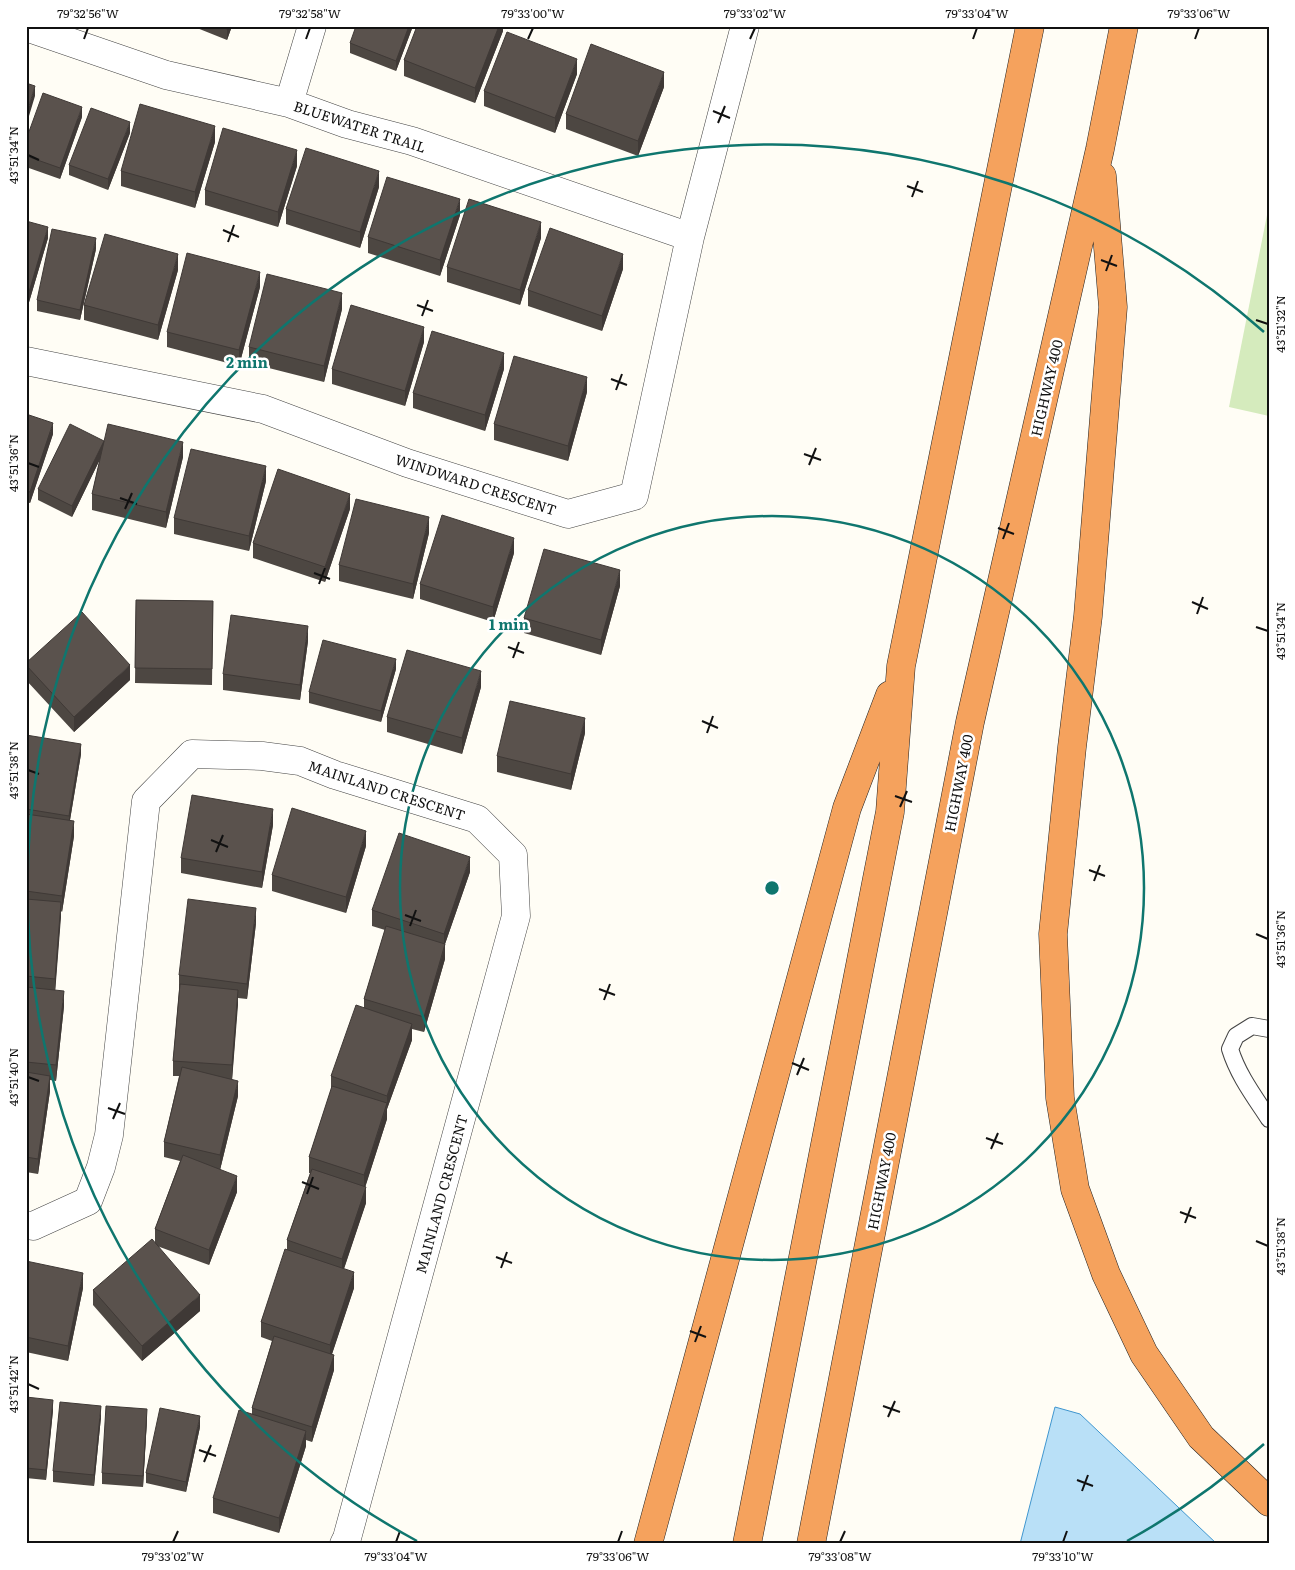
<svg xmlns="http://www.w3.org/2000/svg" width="1295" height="1570" font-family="Literata,serif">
  <rect width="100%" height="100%" fill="#fffdf5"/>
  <!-- green -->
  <path fill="#d5ebbd" d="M1269,205V416L1229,407Z"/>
  <!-- water -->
  <path fill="#b9e0f7" stroke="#3f96cf" d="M1055,1407L1080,1414L1217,1544H1020Z"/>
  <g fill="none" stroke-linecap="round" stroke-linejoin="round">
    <defs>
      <path id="lane" d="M1269,1029L1252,1026L1236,1036L1230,1049C1238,1075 1254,1096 1269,1119"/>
      <path id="street" d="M26,27L166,75L289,103L347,124L412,141L690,237
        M289,103L312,26
        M26,361L263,409L407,463L568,514L634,496L690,237L745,26
        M26,1225L33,1226L88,1201L101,1167L109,1135L146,801L192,754L262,756L300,761L335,775L477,819L513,855L516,916L347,1538L344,1544"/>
      <path id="highway" d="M1102,176L1113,307L1088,616L1072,747L1053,934L1060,1098L1075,1189L1106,1274L1144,1354L1201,1437L1269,1502
        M648,1544L847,808L890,695
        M747,1544L890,812L901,666L1030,26
        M811,1544L970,722L1100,149L1124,26"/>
    </defs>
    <!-- lane casing -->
    <use href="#lane" stroke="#444" stroke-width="18"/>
    <!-- street casing -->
    <use href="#street" stroke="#444" stroke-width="29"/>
    <!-- highway casing -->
    <use href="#highway" stroke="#222" stroke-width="29"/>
    <!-- lane -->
    <use href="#lane" stroke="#fff" stroke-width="16"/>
    <!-- street -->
    <use href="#street" stroke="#fff" stroke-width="28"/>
    <!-- highway -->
    <use href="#highway" stroke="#f5a25d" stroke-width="28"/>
  </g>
  <!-- wall -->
  <path fill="#4d4742" d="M192,26H232L227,40Z
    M413,26L396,71L350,53V43Z
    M503,26V31L475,103L404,76V60Z
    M577,74L555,133L484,106V91Z
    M664,87L638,156L566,129V114Z
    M82,117L60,179L26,167V140Z
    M130,133L108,190L69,175V165Z
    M215,142L195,208L121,186V171Z
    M297,166L278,227L205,205V190Z
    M379,187L360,248L286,224V209Z
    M460,215L440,276L368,253V237Z
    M26,221L48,238L27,309H26Z
    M541,238L520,305L447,282V267Z
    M96,249L80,320L37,311V300Z
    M623,269L602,331L528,306V290Z
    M178,270L158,340L84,320V305Z
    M260,287L239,366L167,347V332Z
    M342,309L324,382L249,363V347Z
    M424,342L405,406L332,384V369Z
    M504,369L485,431L413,408V393Z
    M587,392L568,461L494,440V424Z
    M26,414L53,434L30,503L26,502Z
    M104,441L183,457L166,528L92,510V494L100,459L72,517L38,500V489Z
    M266,481L249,551L174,534V518Z
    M350,509L325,582L253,558V543Z
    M429,533L413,599L339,581V565Z
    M514,553L493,622L420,599V584Z
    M620,586L601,655L524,633V618Z
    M136,600L213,601L212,685L135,683Z
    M308,641L300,700L223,690V674Z
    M26,663L130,680L74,732L26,680Z
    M396,669L381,722L309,703V692Z
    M481,687L462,754L387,732V717Z
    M585,733L571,790L497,772V756Z
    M26,735L81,754L70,820L74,836L62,912L61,911L55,990L64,1006L56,1081L50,1080V1091L38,1174L26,1172Z
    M273,825L262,888L181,873V858Z
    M366,846L346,913L272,891V875Z
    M470,872L445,944V959L424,1032L412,1029V1040L387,1109V1119L365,1187L366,1203L344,1269L354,1288L332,1354L334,1370L312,1442L306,1440V1446L279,1533L213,1513V1498L252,1414V1408L272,1341L261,1337V1322L287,1250V1240L310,1173H309V1157L331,1090V1076L364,1008V999L385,930L372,926V910Z
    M256,923L247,999L238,998L232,1079L238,1096L220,1170L237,1192L209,1265L157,1246L200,1311L142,1361L93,1305V1290L155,1243V1229L180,1161L164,1157V1142L179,1076H173V1061L179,991V975Z
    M26,1261L83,1288L68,1361L26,1352Z
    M26,1397L53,1410L46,1480L26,1478Z
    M101,1417L94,1486L53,1482V1471Z
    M147,1419L143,1487L102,1484V1473Z
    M200,1427L186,1492L146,1483V1473Z"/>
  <!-- shaded-wall -->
  <path fill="#3f3936" d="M228,26H232L227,40V29Z
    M409,26H413L396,71V61Z
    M499,26H503V31L475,103V88Z
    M577,59V74L555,133V118Z
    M664,72V87L638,156V141Z
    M35,86V96L26,126V116Z
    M82,107V117L60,179V168Z
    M130,122V133L108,190V179Z
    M215,126V142L195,208V192Z
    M297,150V166L278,227V212Z
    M379,171V187L360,248V232Z
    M460,199V215L440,276V260Z
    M541,222V238L520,305V290Z
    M48,227V238L27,309V299Z
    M96,238V249L80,320V310Z
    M178,254V270L158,340V325Z
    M623,254V269L602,331V316Z
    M260,272V287L239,366V350Z
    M342,293V309L324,382V366Z
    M424,327V342L405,406V391Z
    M504,353V369L485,431V415Z
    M587,377V392L568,461V446Z
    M53,423V434L30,503V492Z
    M104,441V451L72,517V506Z
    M183,442V457L166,528V512Z
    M266,466V481L249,551V536Z
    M350,494V509L325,582V567Z
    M429,517V533L413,599V584Z
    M514,538V553L493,622V607Z
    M620,570V586L601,655V640Z
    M308,626V641L300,700V685Z
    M396,659V669L381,722V711Z
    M130,665V680L74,732V717Z
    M481,671V687L462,754V738Z
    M585,718V733L571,790V774Z
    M81,744V754L69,826V816Z
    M273,809V825L262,888V872Z
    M74,821V836L62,912V896Z
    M366,831V846L346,913V897Z
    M470,857V872L445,944V959L424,1032V1017L444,950V934Z
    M61,902V917L55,994V979Z
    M256,908V923L247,999V984Z
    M238,990V1005L232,1081V1065Z
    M64,991V1006L56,1081V1065Z
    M412,1024V1040L387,1109V1119L364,1191V1175L387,1106V1096Z
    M50,1076V1091L38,1174V1159Z
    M238,1081V1096L220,1170V1155Z
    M237,1176V1192L209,1265V1250Z
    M366,1187V1203L342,1274V1259Z
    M354,1272V1288L330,1360V1345Z
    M83,1273V1288L68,1361V1346Z
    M200,1295V1311L142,1361V1346Z
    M334,1355V1370L312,1442V1427Z
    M53,1400V1410L46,1480V1470Z
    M101,1406V1417L94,1486V1475Z
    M147,1409V1419L143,1487V1476Z
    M200,1416V1427L186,1492V1482Z
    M306,1431V1446L279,1533V1518Z"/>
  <!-- building -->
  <path fill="#5a524d" stroke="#3f3936" d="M219,26H228L227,29Z
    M356,26H409L396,61L350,43Z
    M417,26H499L475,88L404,60Z
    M507,32L577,59L555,118L484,91Z
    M591,44L664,72L638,141L566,114Z
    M26,83L35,86L26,116Z
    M43,93L82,107L60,168L26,156V140Z
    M140,104L215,126L195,192L121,171Z
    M91,108L130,122L108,179L69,165Z
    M223,128L297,150L278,212L205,190Z
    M306,148L379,171L360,232L286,209Z
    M387,177L460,199L440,260L368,237Z
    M469,199L541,222L520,290L447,267Z
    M26,221L48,227L27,299L26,298Z
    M550,228L623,254L602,316L528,290Z
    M52,229L96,238L80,310L37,300Z
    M105,234L178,254L158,325L84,305Z
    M187,253L260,272L239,350L167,332Z
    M267,274L342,293L324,366L249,347Z
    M351,305L424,327L405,391L332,369Z
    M432,331L504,353L485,415L413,393Z
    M514,356L587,377L568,446L494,424Z
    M26,414L53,423L30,492L26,491Z
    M70,424L104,441L72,506L38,489Z
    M108,424L183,442L166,512L92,494Z
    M191,449L266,466L249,536L174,518Z
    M278,469L350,494L325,567L253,543Z
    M356,499L429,517L413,584L339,565Z
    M442,515L514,538L493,607L420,584Z
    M544,549L620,570L601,640L524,618Z
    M136,600L213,601L212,669L135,668Z
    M82,612L130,665L74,717L26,665V663Z
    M231,615L308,626L300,685L223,674Z
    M323,640L396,659L381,711L309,692Z
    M407,650L481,671L462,738L387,717Z
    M510,701L585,718L571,774L497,756Z
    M26,735L81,744L69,816L26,809Z
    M192,795L273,809L262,872L181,858Z
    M292,808L366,831L346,897L272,875Z
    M26,814L74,821L62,896L26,891Z
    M399,833L470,857L444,934L372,910Z
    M26,899L61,902L55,979L26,976Z
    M188,899L256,908L247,984L179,975Z
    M386,926L445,944L424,1017L364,999Z
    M180,984L238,990L232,1065L173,1061Z
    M26,987L64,991L56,1065L26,1062Z
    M356,1005L412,1024L387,1096L331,1076Z
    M182,1067L238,1081L220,1155L164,1142Z
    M26,1072L50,1076L38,1159L26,1157Z
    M332,1086L387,1103L364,1175L309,1157Z
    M183,1155L237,1176L209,1250L155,1229Z
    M312,1169L366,1187L342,1259L287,1240Z
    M152,1239L200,1295L142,1346L93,1290Z
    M285,1249L354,1272L330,1345L261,1322Z
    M26,1261L83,1273L68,1346L26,1337Z
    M274,1336L334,1355L312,1427L252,1408Z
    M26,1397L53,1400L46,1470L26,1468Z
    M60,1402L101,1406L94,1475L53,1471Z
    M106,1406L147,1409L143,1476L102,1473Z
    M160,1408L200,1416L186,1482L146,1473Z
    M239,1410L306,1431L279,1518L213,1498Z"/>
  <!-- ticks -->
  <path fill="none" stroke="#111" stroke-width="2" d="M84,39L88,28M306,39L310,28M528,39L533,28M750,39L755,28M973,39L977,28M1195,39L1199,28M713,111L730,118M718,123L725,106M28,155L39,160M907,186L923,192M912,197L918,181M223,230L239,237M228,242L234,225M1101,260L1117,266M1106,271L1112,255M417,305L433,311M422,316L428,300M1256,320L1268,324M611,379L627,385M616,390L622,374M804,454L821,460M28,463L39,467M809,465L816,448M120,498L137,504M125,509L132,493M998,528L1014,534M1003,539L1009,523M314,573L330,579M319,584L325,568M1192,602L1208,609M1197,614L1203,597M1256,627L1268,631M508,647L524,653M513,658L519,642M702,721L718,728M707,733L713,716M28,770L39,774M895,796L912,802M900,807L907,791M211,840L228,847M216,852L223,835M1089,870L1105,876M1094,881L1100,865M405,915L421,921M410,926L416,910M1256,934L1268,939M599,989L615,995M604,1000L610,984M792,1063L809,1070M797,1075L804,1058M28,1077L39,1081M108,1108L125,1114M113,1119L120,1103M986,1138L1003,1144M991,1149L998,1133M302,1182L319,1189M307,1194L313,1177M1180,1212L1196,1218M1185,1223L1191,1207M1256,1241L1268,1246M496,1257L512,1263M501,1268L507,1252M690,1331L706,1337M695,1342L701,1326M28,1384L39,1389M883,1406L900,1412M888,1417L895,1401M199,1450L216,1456M204,1462L211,1445M1077,1480L1093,1486M1082,1491L1088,1475M173,1542L178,1531M396,1542L400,1531M618,1542L622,1531M840,1542L845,1531M1063,1542L1067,1531"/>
  <!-- distance rings -->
  <g fill="none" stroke="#0f766e" stroke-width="2.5">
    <circle cx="772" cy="888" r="372"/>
    <path d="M1264 1444A743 743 0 0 1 1127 1541M417 1541A743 743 0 1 1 1264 332"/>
  </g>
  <g text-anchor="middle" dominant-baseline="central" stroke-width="5" stroke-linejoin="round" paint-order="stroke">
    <!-- street labels -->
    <g font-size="14" fill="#111" stroke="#fff">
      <text transform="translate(360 126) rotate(18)">BLUEWATER TRAIL</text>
      <text transform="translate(1046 388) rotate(-77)">HIGHWAY 400</text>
      <text transform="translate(476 484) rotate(18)">WINDWARD CRESCENT</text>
      <text transform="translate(958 783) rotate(-79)">HIGHWAY 400</text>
      <text transform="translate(387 790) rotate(18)">MAINLAND CRESCENT</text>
      <text transform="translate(881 1181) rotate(-79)">HIGHWAY 400</text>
      <text transform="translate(441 1194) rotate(-75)">MAINLAND CRESCENT</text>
    </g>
  </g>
  <circle cx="772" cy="888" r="8" fill="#0f766e" stroke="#fff" stroke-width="2.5"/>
  <g font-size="15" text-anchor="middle" font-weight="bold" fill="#0f766e" stroke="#fff" stroke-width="5" stroke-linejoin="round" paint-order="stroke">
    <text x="247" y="368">2 min</text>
    <text x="509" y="630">1 min</text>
  </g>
  <!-- border -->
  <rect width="1295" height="1570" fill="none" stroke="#ffffff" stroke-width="55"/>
  <rect x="28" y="28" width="1240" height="1514" fill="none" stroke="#111" stroke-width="2"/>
  <g font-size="12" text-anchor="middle" fill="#111">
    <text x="88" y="18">79°32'56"W</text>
    <text x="310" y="18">79°32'58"W</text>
    <text x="533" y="18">79°33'00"W</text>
    <text x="755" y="18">79°33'02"W</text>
    <text x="977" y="18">79°33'04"W</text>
    <text x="1199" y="18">79°33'06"W</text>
    <text transform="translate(14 155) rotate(-90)" y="4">43°51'34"N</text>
    <text transform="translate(1281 324) rotate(-90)" y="4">43°51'32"N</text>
    <text transform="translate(14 463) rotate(-90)" y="4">43°51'36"N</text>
    <text transform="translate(1281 631) rotate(-90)" y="4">43°51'34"N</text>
    <text transform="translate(14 770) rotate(-90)" y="4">43°51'38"N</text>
    <text transform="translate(1281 939) rotate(-90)" y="4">43°51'36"N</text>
    <text transform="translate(14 1077) rotate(-90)" y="4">43°51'40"N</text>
    <text transform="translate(1281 1246) rotate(-90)" y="4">43°51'38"N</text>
    <text transform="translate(14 1384) rotate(-90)" y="4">43°51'42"N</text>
    <text x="173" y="1561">79°33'02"W</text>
    <text x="396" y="1561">79°33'04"W</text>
    <text x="618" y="1561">79°33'06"W</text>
    <text x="840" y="1561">79°33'08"W</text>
    <text x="1063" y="1561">79°33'10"W</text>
  </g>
</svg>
